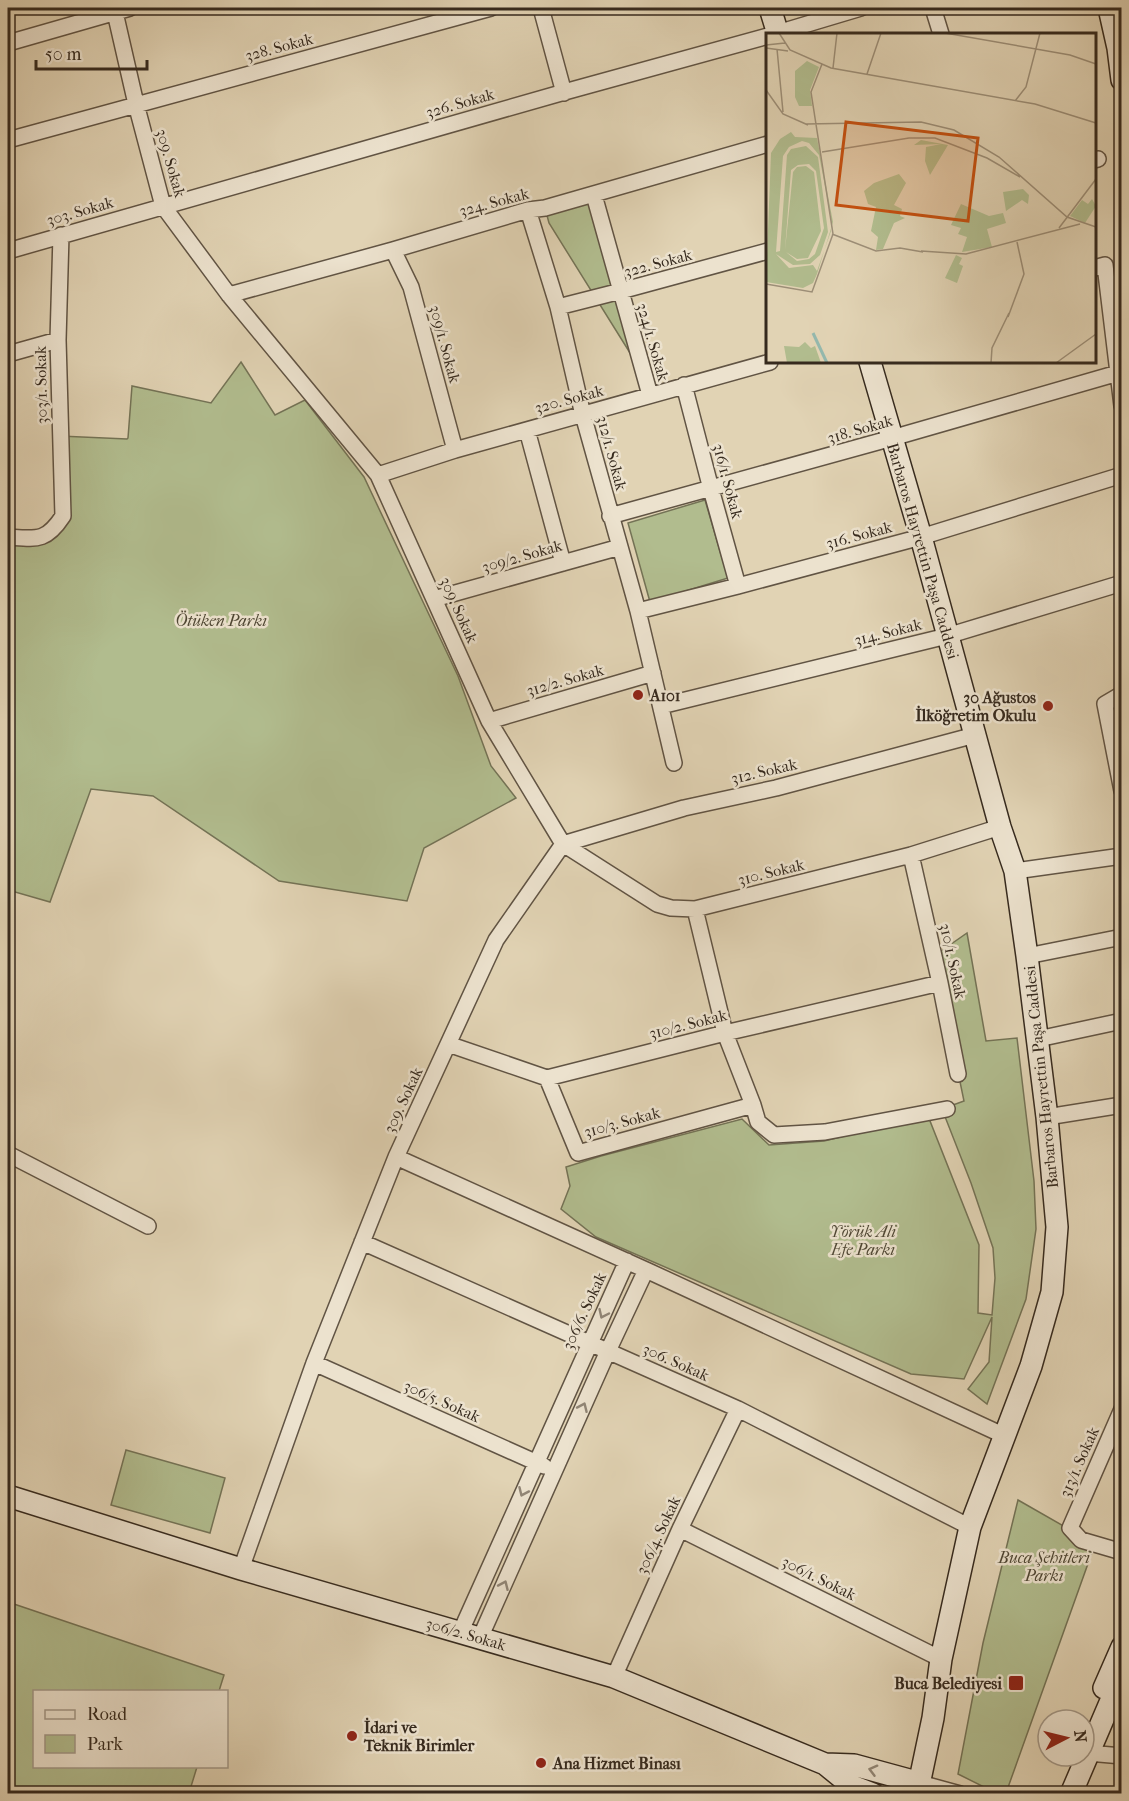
<svg xmlns="http://www.w3.org/2000/svg" width="1129" height="1801" font-family="'IM FELL French Canon',serif">
  <rect width="100%" height="100%" fill="#e1d3b4"/>
  <filter id="stains"><feTurbulence type="fractalNoise" baseFrequency=".00333" numOctaves="4"/><feColorMatrix values="0 0 0 0 .2 0 0 0 0 .09 0 0 0 0 .02 0 0 0 .5 -.17"/></filter>
  <radialGradient id="worn" r=".72"><stop offset=".6" stop-color="#630" stop-opacity="0"/><stop offset="1" stop-color="#630" stop-opacity=".3"/></radialGradient>
  <!-- green -->
  <path fill="#b1bc8e" stroke="#747356" stroke-width="1.5" d="M591,195L655,393L549,223L545,208Z
    M241,362L275,415L305,400L364,477L458,676L491,766L516,798L424,848L407,901L279,881L153,796L91,789L50,902L8,890V537L35,539L63,516L60,436L127,439L128,438L132,386L211,403Z
    M705,500L728,578L650,602L628,523Z
    M967,933L986,1041L1017,1038L1034,1181L1036,1229L1026,1299L987,1404L968,1389L989,1362L992,1317L964,1379L911,1374L596,1237L561,1209L570,1186L566,1167L601,1156L742,1119L769,1145L824,1141L928,1116L979,1245L978,1313L992,1315L995,1278L993,1248L971,1183L942,1109L964,1101L934,956Z
    M126,1450L225,1478L210,1533L111,1505Z
    M1018,1500L1095,1544L1006,1793H996L958,1774L983,1643Z
    M8,1602L224,1675L219,1691L34,1692V1766L197,1767L189,1793H8Z"/>
  <g fill="none" stroke-linecap="round" stroke-linejoin="round">
    <defs>
      <path id="street" d="M114,8L136,104L163,206L229,295L378,475L489,721L563,844L657,904L671,908L695,909L911,855L1000,827
        M541,8L564,93
        M933,8L941,34
        M774,34L861,8
        M8,43L130,8
        M8,140L491,8
        M1094,160L1098,159
        M594,195L650,395
        M528,210L558,307L583,415L638,611L674,763
        M393,250L411,287L455,450
        M8,251L568,91L768,36
        M1094,268L1105,265L1122,406
        M229,295L393,250L528,210L545,208L768,144
        M558,307L617,292L768,251
        M8,354L58,340
        M684,385L711,489L738,586
        M527,430L563,563
        M378,475L455,450L770,362
        M610,516L892,438L1118,373
        M8,537C37,539 46,542 63,516L58,340L61,235
        M434,599L620,547
        M638,611L738,586L921,537L1122,475
        M1122,694L1105,704L1122,791
        M661,706L947,636L1122,583
        M489,721L653,673
        M563,844L684,808L776,788L975,735
        M911,855L940,983L958,1074
        M1015,871L1122,856
        M695,909L725,1033L753,1105L758,1122L774,1135L825,1132L947,1109
        M1027,956L1122,937
        M1038,1039L1122,1021
        M448,1044L547,1078L725,1033L940,983
        M547,1078L578,1153L753,1105
        M1047,1117L1122,1105
        M8,1154L148,1226
        M396,1157L646,1270L608,1351L480,1638
        M362,1242L738,1409L970,1527
        M646,1270L1005,1436
        M314,1363L544,1466
        M1122,1409L1070,1528L1081,1540L1122,1552
        M680,1529L941,1659
        M241,1569L314,1363L396,1157L496,940L563,844
        M460,1633L627,1261
        M614,1677L680,1529L738,1409
        M1088,1753L1122,1756
        M920,1783L960,1794"/>
      <path id="secondary" d="M770,8L778,34
        M1109,8L1118,48L1122,80
        M870,362L921,537L1000,827L1015,871L1027,956L1047,1117L1057,1227L1052,1292L1031,1366L970,1527L941,1659L933,1718L917,1794
        M8,1496L241,1569L614,1677L825,1764L854,1765L920,1783
        M1104,1688L1122,1647
        M825,1764L852,1786L873,1794
        M1071,1794L1122,1675"/>
    </defs>
    <!-- street casing -->
    <use href="#street" stroke="#615444" stroke-width="18"/>
    <!-- secondary casing -->
    <use href="#secondary" stroke="#362a1e" stroke-width="24"/>
    <!-- street -->
    <use href="#street" stroke="#ece2ce" stroke-width="15"/>
    <!-- secondary -->
    <use href="#secondary" stroke="#ece2ce" stroke-width="21"/>
  </g>
  <!-- one-way arrows -->
  <defs><path id="oneway-chevron" d="M-2-3.5L2.5 0L-2 3.5" fill="none" stroke-width="1.6" stroke-linecap="round" stroke-linejoin="round" transform="scale(1.5)"/></defs>
  <g stroke="#918676">
    <use href="#oneway-chevron" transform="translate(603 1314) rotate(115)"/>
    <use href="#oneway-chevron" transform="translate(583 1407) rotate(-66)"/>
    <use href="#oneway-chevron" transform="translate(523 1492) rotate(114)"/>
    <use href="#oneway-chevron" transform="translate(504 1585) rotate(-66)"/>
    <use href="#oneway-chevron" transform="translate(873 1770) rotate(-165)"/>
  </g>
  <!-- markers -->
  <g fill="#8f2418" stroke="#ece2ce" stroke-width="2">
    <circle cx="638" cy="695" r="6"/>
    <circle cx="1048" cy="706" r="6"/>
    <rect x="1008" y="1675" width="16" height="16" rx="3"/>
    <circle cx="352" cy="1736" r="6"/>
    <circle cx="541" cy="1763" r="6"/>
  </g>
  <g text-anchor="middle" dominant-baseline="central" stroke-width="5" stroke-linejoin="round" paint-order="stroke">
    <!-- street labels -->
    <g font-size="16" fill="#362a1e" stroke="#ece2ce">
      <text transform="translate(279 47) rotate(-15)">328. Sokak</text>
      <text transform="translate(460 103) rotate(-16)">326. Sokak</text>
      <text transform="translate(171 163) rotate(74)">309. Sokak</text>
      <text transform="translate(494 202) rotate(-15)">324. Sokak</text>
      <text transform="translate(80 211) rotate(-16)">303. Sokak</text>
      <text transform="translate(658 263) rotate(-15)">322. Sokak</text>
      <text transform="translate(653 342) rotate(74)">324/1. Sokak</text>
      <text transform="translate(445 344) rotate(75)">309/1. Sokak</text>
      <text transform="translate(41 385) rotate(-91)">303/1. Sokak</text>
      <text transform="translate(569 399) rotate(-15)">320. Sokak</text>
      <text transform="translate(860 429) rotate(-16)">318. Sokak</text>
      <text transform="translate(612 453) rotate(75)">312/1. Sokak</text>
      <text transform="translate(728 481) rotate(75)">316/1. Sokak</text>
      <text transform="translate(859 535) rotate(-15)">316. Sokak</text>
      <text transform="translate(923 551) rotate(74)">Barbaros Hayrettin Paşa Caddesi</text>
      <text transform="translate(522 556) rotate(-16)">309/2. Sokak</text>
      <text transform="translate(459 610) rotate(66)">309. Sokak</text>
      <text transform="translate(888 632) rotate(-14)">314. Sokak</text>
      <text transform="translate(565 680) rotate(-16)">312/2. Sokak</text>
      <text transform="translate(764 771) rotate(-13)">312. Sokak</text>
      <text transform="translate(771 872) rotate(-14)">310. Sokak</text>
      <text transform="translate(953 961) rotate(78)">310/1. Sokak</text>
      <text transform="translate(688 1024) rotate(-14)">310/2. Sokak</text>
      <text transform="translate(1041 1077) rotate(-96)">Barbaros Hayrettin Paşa Caddesi</text>
      <text transform="translate(403 1100) rotate(-65)">309. Sokak</text>
      <text transform="translate(622 1122) rotate(-15)">310/3. Sokak</text>
      <text transform="translate(584 1311) rotate(-65)">306/6. Sokak</text>
      <text transform="translate(676 1362) rotate(24)">306. Sokak</text>
      <text transform="translate(442 1401) rotate(24)">306/5. Sokak</text>
      <text transform="translate(1079 1462) rotate(-66)">313/1. Sokak</text>
      <text transform="translate(658 1535) rotate(-65)">306/4. Sokak</text>
      <text transform="translate(819 1578) rotate(26)">306/1. Sokak</text>
      <text transform="translate(466 1634) rotate(16)">306/2. Sokak</text>
    </g>
    <!-- park labels -->
    <g font-size="16" font-style="italic" fill="#4f4734" stroke="#ece2ce">
      <text x="221" y="620">Ötüken Parkı</text>
      <text x="863" y="1231">Yörük Ali<tspan x="863" dy="18">Efe Parkı</tspan></text>
      <text x="1044" y="1557">Buca Şehitleri<tspan x="1044" dy="18">Parkı</tspan></text>
    </g>
    <!-- poi labels -->
    <g font-size="16" font-weight="bold" fill="#362a1e" stroke="#ece2ce" text-anchor="start">
      <text x="650" y="695">A101</text>
      <text x="1036" y="697" text-anchor="end">30 Ağustos<tspan x="1036" dy="18">İlköğretim Okulu</tspan></text>
      <text x="1002" y="1683" text-anchor="end">Buca Belediyesi</text>
      <text x="364" y="1727">İdari ve<tspan x="364" dy="18">Teknik Birimler</tspan></text>
      <text x="553" y="1763">Ana Hizmet Binası</text>
    </g>
  </g>
  <!-- overview -->
  <g transform="translate(766 33)">
    <rect width="330" height="330" fill="#e1d3b4"/>
    <path d="M41,28L53,34L44,57L46,73H33L29,64V38ZM25,99L29,104L51,105L67,189L51,241L47,250L37,255L0,249L5,120L14,106ZM36,108L43,110L53,122L65,185V198L51,238L47,232L23,235L10,221L27,232L44,231L54,222L62,199L52,124L40,113L25,116L21,122L14,218L10,219L17,123L23,114ZM43,131L50,138L58,195L49,221L43,226L31,228L20,219L31,226L42,225L55,198L48,139L40,133L31,134L27,139L19,217L25,137L32,132ZM155,107L182,112L164,142L159,128L160,114L175,111L148,112ZM133,141L140,150L128,172L136,176L134,183L139,185L128,190L117,216L110,217L112,204L105,198L110,174L102,171L98,158L108,150ZM257,156L263,162L262,171L256,167L240,178L237,159ZM326,166L330,173L319,190L304,183L316,167L322,171ZM195,171L223,183L237,180L240,190L221,196L226,214L196,219L201,204L192,201L195,195L185,192ZM190,222L196,225L193,231L197,233L191,250L179,245ZM39,309L45,315L49,313L55,330H21L18,313L33,314Z" fill="#b1bc8e" fill-rule="evenodd"/>
    <path fill="none" stroke="#94b8ad" stroke-width="3" d="M47,300L61,330"/>
    <path fill="none" stroke="#9d8f78" stroke-width="1.5" d="M13,0L24,17L65,35L269,71L330,90M179,0L304,22L330,31M0,12L19,10M0,15L22,18M11,16L17,79M67,35L71,0M101,41L115,0M0,57L17,81L42,92M249,68L260,54L274,0M40,91L155,89L188,97L233,124L301,184L330,194M56,119L143,105H169L221,125L254,144M293,195L330,146M66,201L110,218L134,215L157,219M155,218L200,221L314,191M0,251L46,259L67,201L45,59L56,31M242,284L258,241L251,209M225,330L226,315L243,280M290,330L330,301"/>
    <path fill="#c45010" fill-opacity="0.15" stroke="#c45010" stroke-width="3" d="M80,89L212,105L202,188L70,172Z"/>
    <rect width="330" height="330" fill="none" stroke="#362a1e" stroke-width="3"/>
  </g>
  <!-- margin -->
  <rect width="1129" height="1801" fill="none" stroke="#e1d3b4" stroke-width="30"/>
  <rect x="9" y="9" width="1111" height="1783" fill="none" stroke="#362a1e" stroke-width="3"/>
  <rect x="15" y="15" width="1099" height="1771" fill="none" stroke="#362a1e" stroke-width="1.5"/>
  <!-- legend -->
  <rect x="33" y="1690" width="195" height="78" fill="#ece2ce" stroke="#a39888" stroke-width="1.5"/>
  <rect x="45" y="1710" width="30" height="9" fill="#ece2ce" stroke="#a39888" stroke-width="1.5"/>
  <text x="87" y="1720" font-size="18" fill="#362a1e">Road</text>
  <rect x="45" y="1735" width="30" height="18" fill="#b1bc8e" stroke="#a39888" stroke-width="1.5"/>
  <text x="87" y="1750" font-size="18" fill="#362a1e">Park</text>
  <!-- north arrow -->
  <g transform="translate(1066 1738) rotate(83)"><circle r="28" fill="#ece2ce" stroke="#a39888" stroke-width="1.5"/>
  <path d="M0-4.5L10 22L0 15L-10 22Z" fill="#8f2418"/>
  <text y="-9" font-size="16" font-weight="bold" text-anchor="middle" fill="#362a1e">N</text>
  </g>
  <!-- scale -->
  <path d="M36 60v9h111v-9" fill="none" stroke="#362a1e" stroke-width="3"/>
  <text x="45" y="60" font-size="18" fill="#362a1e" stroke="#ece2ce" stroke-width="4.5" paint-order="stroke">50 m</text>
  <rect width="100%" height="100%" filter="url(#stains)"/>
  <rect width="100%" height="100%" fill="url(#worn)"/>
</svg>
